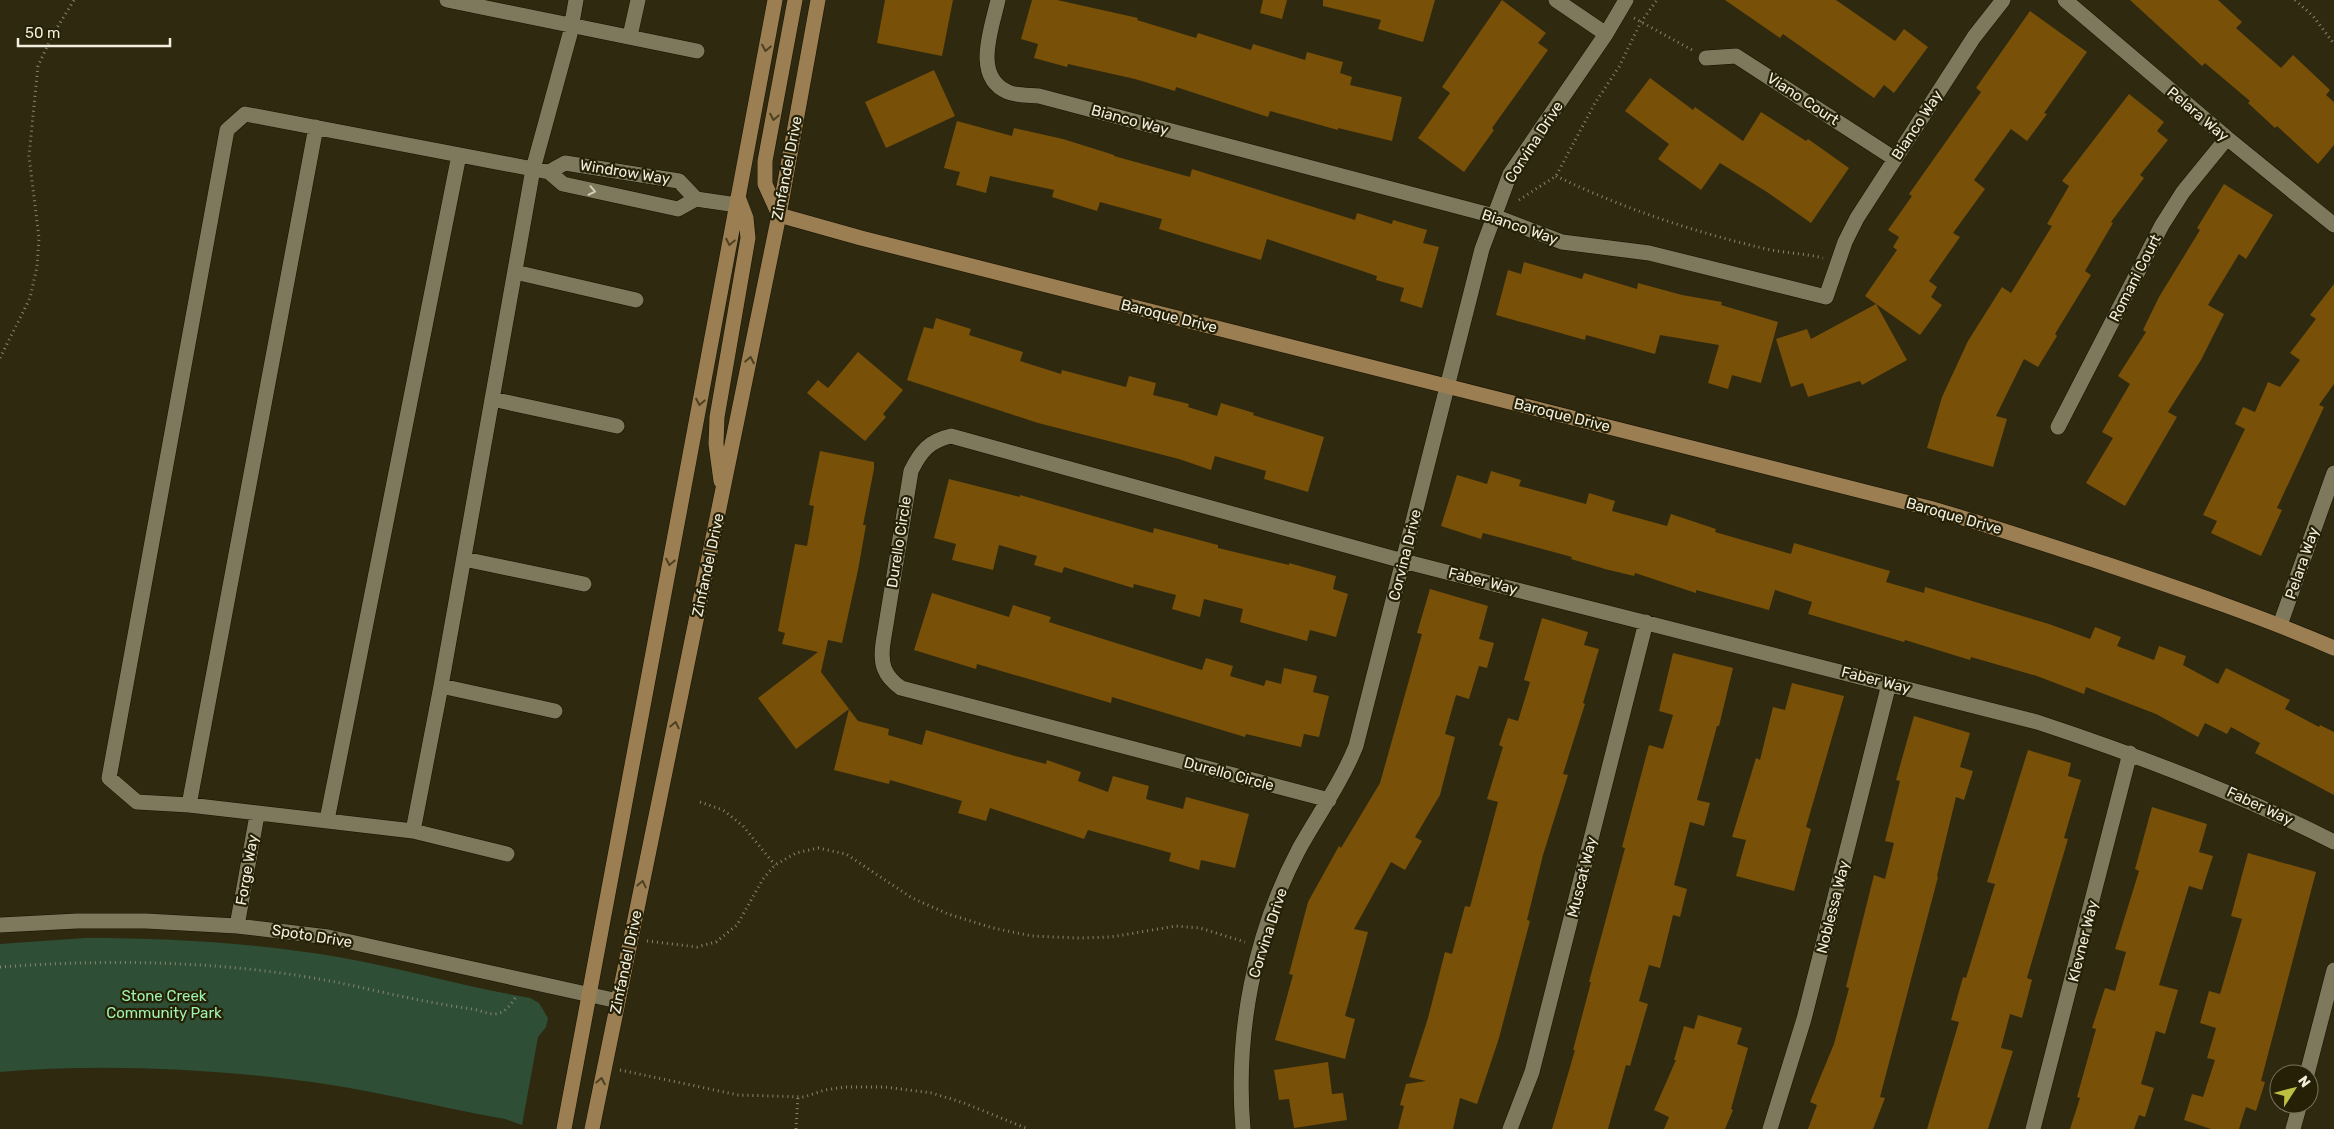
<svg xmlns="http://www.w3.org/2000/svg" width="2334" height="1129" font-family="Rubik,sans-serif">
  <rect width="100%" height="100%" fill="#2f2910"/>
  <!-- green -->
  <path fill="#2e4f35" d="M85,938C170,938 254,943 338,957C402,968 465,987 530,998L539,1003L548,1018L546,1027L538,1037L522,1125L505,1119C433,1106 361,1087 288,1079C194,1068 95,1064 0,1072V944Z"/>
  <!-- building -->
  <path fill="#785008" d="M885,0H953L942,56L877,43Z
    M1032,0H1057L1138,18L1137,20L1196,38L1198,33L1251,50L1253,44L1305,60L1307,52L1343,62L1340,73L1352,77L1350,85L1402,97L1392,141L1338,128V130L1270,111L1268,117L1176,87L1175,91L1135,79L1068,64L1067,67L1034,58L1038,44L1021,39Z
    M1263,0H1287L1282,19L1260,13Z
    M1323,0H1435L1423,42L1378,29L1381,20L1323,6Z
    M1502,0L1546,33L1538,43L1548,50L1492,128L1494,130L1464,172L1418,138L1450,93L1442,87Z
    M1725,0H1836L1895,41L1904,29L1928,47L1894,93L1884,85L1874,98L1783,34L1780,38Z
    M2130,0H2218L2242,22L2236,28L2281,68L2293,55L2330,90L2326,95L2334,102V145L2318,164L2277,126L2275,128L2248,103L2250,101L2205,63L2202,66Z
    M2030,11L2087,52L2044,113L2047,114L2027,141L2011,129L1974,180L1985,189L1953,233L1960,237L1929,281L1937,287L1931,297L1942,305L1920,335L1876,304L1907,360L1862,385L1860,381L1808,397L1803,383L1791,387L1776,339L1807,329L1811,339L1876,304L1865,296L1897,250L1893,247L1899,237L1888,230L1912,196L1909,194L1981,92L1976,88Z
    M934,70L955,116L886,148L865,102Z
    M1650,78L1693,110L1695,107L1743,141L1761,112L1806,141L1808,139L1849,168L1811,223L1767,192L1720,163L1701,190L1658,159L1669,144L1625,111Z
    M2129,94L2164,122L2157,131L2168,140L2140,175L2144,178L2111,222L2113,223L2085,271L2091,275L2055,334L2057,336L2038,367L2024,359L1996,416L2007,419L1993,467L1927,448L1942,397L1968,341L2002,287L2011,293L2052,226L2047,224L2069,186L2062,181Z
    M957,121L1012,136L1014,128L1063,139L1114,155V156L1190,177L1192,169L1355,220L1357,213L1392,224L1393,220L1427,230L1423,243L1439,247L1422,308L1400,301L1404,288L1376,280L1377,276L1267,239L1261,260L1159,229L1162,219L1100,202L1097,211L1052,197L1054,190L990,176L986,193L956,185L960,172L944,168Z
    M2224,184L2273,215L2246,259L2239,254L2208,305L2224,314L2201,360L2168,412L2177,417L2125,506L2086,483L2113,438L2102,432L2130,384L2118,376L2146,332L2143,330L2159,297L2200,230L2197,228Z
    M1524,262L1582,279L1584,273L1637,289L1638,283L1682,295L1722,302L1721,305L1778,322L1761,383L1732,375L1728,389L1708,383L1719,345L1660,335L1655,354L1586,335L1585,340L1496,315L1508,270L1521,274Z
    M2334,284V384L2319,405L2324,407L2277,508L2282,510L2261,556L2211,533L2217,521L2203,515L2245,429L2235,424L2243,407L2255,412L2268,382L2280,387L2300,360L2290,353L2316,319L2310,315Z
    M936,318L971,329L969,335L1023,352L1020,361L1061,374L1062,370L1126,387L1129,376L1156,383L1153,395L1189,404L1188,407L1217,416L1221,403L1254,413L1253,415L1324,437L1308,492L1264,479L1266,471L1215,456L1211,470L1179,459L1038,423L907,380L924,327L933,329Z
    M858,352L903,390L883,414L886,417L865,441L807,393L818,380L828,388Z
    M820,451L874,462V469L863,525H866L858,570L842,643L828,640L821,672L849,709L796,749L758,698L818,652L782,644L785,633L778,631L795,544L807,546L814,506L809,505Z
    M1491,471L1521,480L1519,486L1586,504L1589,493L1615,501L1612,511L1667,526L1671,514L1716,529L1715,532L1791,554L1794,543L1890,571L1886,582L1924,593L1925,587L2049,624L2090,639L2095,627L2121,637L2117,646L2154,660L2159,646L2186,656L2183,665L2218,684L2226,668L2290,700L2285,709L2319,727L2320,725L2334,732V795L2255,753L2260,743L2231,727L2227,734L2205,723L2198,737L2156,714L2086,687L2084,694L2037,676L1971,657L1970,660L1905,640L1904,642L1808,614L1812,602L1775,590L1769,610L1696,590V593L1635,573L1634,576L1605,569L1571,559L1572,557L1483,533L1481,539L1441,526L1457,475L1487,484Z
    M949,479L1020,497V495L1153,533L1154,528L1218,545V548L1289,565V563L1336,576L1333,589L1348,594L1336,637L1310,630L1307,641L1271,631L1240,622L1243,609L1204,599L1200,617L1172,609L1176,595L1134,584L1133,588L1064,567L1062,573L1034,565L1037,556L999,545L993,570L952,560L956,544L934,538Z
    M1430,589L1488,606L1479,639L1494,643L1487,668L1479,666L1469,699L1456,695L1445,734L1455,737L1440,795L1415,837L1422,841L1405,870L1391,862L1354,929L1368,932L1345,1016L1355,1019L1345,1059L1275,1040L1293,975L1289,974L1308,902L1339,846L1341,848L1380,783L1422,634L1417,633Z
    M932,593L1009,617L1013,605L1051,617L1049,622L1202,670L1206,658L1233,666L1230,676L1264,686L1266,680L1281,684L1284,668L1317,676L1313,692L1329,696L1319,737L1304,734L1301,747L1246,734L1245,737L1112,697L1111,703L977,664L976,669L914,650Z
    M1542,618L1588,632L1584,645L1599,649L1583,703L1585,704L1563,774L1568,775L1543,855L1527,920L1530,921L1499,1038L1477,1104L1460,1098L1453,1129H1398L1404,1106L1400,1105L1406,1084L1426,1081L1409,1077L1428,1018L1445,952L1452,954L1465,906L1470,907L1498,802L1487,799L1503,747L1499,745L1508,718L1518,721L1530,682L1524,680Z
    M1673,653L1733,668L1719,726H1717L1697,800L1710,803L1704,826L1690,822L1674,885L1687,889L1680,917L1673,915L1660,968L1649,965L1639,1001L1648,1004L1630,1066L1626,1065L1608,1129H1552L1575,1050H1573L1591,982H1589L1625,848L1622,847L1649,745L1663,749L1673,715L1659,711Z
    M1792,683L1844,696L1806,827L1811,829L1794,891L1736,876L1746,840L1732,837L1756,758L1760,760L1773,707L1785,710Z
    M849,709L858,721L889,729L888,735L922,745L926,730L1015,756L1046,764L1047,760L1081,772L1078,781L1108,792L1113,776L1149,786L1146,799L1183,809L1186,797L1249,814L1235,868L1201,860L1199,870L1169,861L1171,853L1088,830L1084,839L990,808L986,821L958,813L962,801L890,780L889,784L834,770Z
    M1914,716L1970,733L1960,767L1973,771L1964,800L1956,797L1937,876L1938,877L1880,1097L1885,1098L1873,1129H1808L1817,1105L1810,1102L1834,1044L1849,988L1846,987L1874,875L1885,879L1894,843L1885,841L1900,781L1896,780Z
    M2028,750L2071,763L2068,776L2081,780L2064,838L2068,839L2027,978L2032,980L2022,1018L2010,1014L2001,1048L2013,1051L1988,1129H1927L1959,1022L1951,1020L1963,977L1966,978L1995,884L1987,882Z
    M2152,807L2207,824L2199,852L2213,856L2202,890L2189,886L2159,985L2178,990L2165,1034L2156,1031L2141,1084L2154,1088L2145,1117L2139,1115L2134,1129H2070L2080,1098L2077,1097L2096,1029L2092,1028L2105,988L2115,991L2126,952L2115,949L2139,871L2135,869Z
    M2248,853L2316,872L2261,1081L2265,1082L2256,1111L2246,1107L2239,1129H2211L2184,1120L2192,1094L2203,1097L2215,1060L2207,1058L2216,1028L2200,1023L2209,991L2220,994L2242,919L2231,916Z
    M1698,1015L1742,1028L1737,1044L1748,1048L1731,1109L1733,1110L1725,1129H1664L1669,1117L1654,1110L1676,1060H1674L1684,1026L1694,1029Z
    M1328,1062L1332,1094L1343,1093L1347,1120L1294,1128L1289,1099L1279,1100L1274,1070Z"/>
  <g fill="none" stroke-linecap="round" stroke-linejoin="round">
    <defs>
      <path id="street" d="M447,0L697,51
        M576,0L570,34L533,169L441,686L413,831L189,805L137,802L109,778L227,130L245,114L533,169L549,172L563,184L678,209L696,199
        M998,0C992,28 972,77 1008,92C1017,96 1030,95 1039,96L1494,216L1562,242L1649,253L1826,297L1845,242L1857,218L1974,37L2003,0
        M1556,0L1606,34
        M2065,0L2227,138L2334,225
        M630,36L638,0
        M1706,58L1736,56L1895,159
        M549,172L565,163L679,181L696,199L737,205
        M515,272L636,300
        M492,399L617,426
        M2058,427L2162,225L2183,192L2227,138
        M464,559L584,584
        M2280,625L2334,473
        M441,686L555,711
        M1329,800L901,688C884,676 880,664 883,643L911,471C921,451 929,441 951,436L1403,561L2037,722C2140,756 2238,793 2334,842
        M189,805L316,127
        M327,820L459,155
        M413,831L507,854
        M0,925L77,921H146L237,926L328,937L618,1001
        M237,926L257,815
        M2307,1074L2334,970
        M1243,1129C1235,1033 1254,934 1299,849C1318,815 1341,783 1356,746L1482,249L1510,174L1606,34L1626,0
        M1510,1129L1532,1072L1646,622
        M1770,1129L1804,1019L1889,684
        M2033,1129L2130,753
        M2293,1129L2300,1104"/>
      <path id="secondary" d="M779,215L861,238L1929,508C1989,525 2047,545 2106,564C2183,590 2260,616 2334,648
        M779,215L765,184V161L795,0
        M721,481L716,444L717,417L748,238L746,218L738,197
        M564,1129L775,0
        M592,1129L779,215L818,0"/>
    </defs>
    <!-- street casing -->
    <use href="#street" stroke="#171200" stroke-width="16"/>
    <!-- secondary casing -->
    <use href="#secondary" stroke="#171200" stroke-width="16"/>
    <!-- path -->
    <path stroke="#88846f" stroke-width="3" stroke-dasharray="1 4" stroke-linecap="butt" d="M2295,0L2313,16L2334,44
      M1634,18L1692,50
      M1556,176C1622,208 1691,231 1762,248C1782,253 1803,253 1823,258
      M1519,200L1556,176L1595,103L1619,67L1641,22L1657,0
      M0,358L30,298L37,267L39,238L29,156L38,66L52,36L74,0
      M700,802L723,810L743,826L775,865
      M647,941L697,947L716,942L737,925L763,879L775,865L796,853L818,848L846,854L912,898L948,914L993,928L1032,936L1079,938L1111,937L1176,926L1200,928L1245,942
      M0,967C123,958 247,961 368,989C403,997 437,1004 472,1009C479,1010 487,1014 494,1014C505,1014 512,1003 517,995
      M620,1070L738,1095L804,1097L825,1090L845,1087H885L932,1093L964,1103L1028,1129
      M796,1129L798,1096"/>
    <!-- street -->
    <use href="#street" stroke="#7e795c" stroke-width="15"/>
    <!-- secondary -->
    <use href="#secondary" stroke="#9b7e52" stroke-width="15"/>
  </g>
  <!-- one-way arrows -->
  <defs><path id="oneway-chevron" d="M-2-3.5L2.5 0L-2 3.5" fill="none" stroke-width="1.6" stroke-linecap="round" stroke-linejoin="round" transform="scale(1.25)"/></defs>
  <g stroke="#4e4121">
    <use href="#oneway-chevron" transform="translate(766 48) rotate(101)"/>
    <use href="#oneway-chevron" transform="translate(774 117) rotate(101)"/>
    <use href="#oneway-chevron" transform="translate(730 242) rotate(101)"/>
    <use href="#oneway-chevron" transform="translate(750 360) rotate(-79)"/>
    <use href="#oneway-chevron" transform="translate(700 402) rotate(101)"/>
    <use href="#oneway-chevron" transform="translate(670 562) rotate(101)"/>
    <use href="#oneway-chevron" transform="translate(675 725) rotate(-78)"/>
    <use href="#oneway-chevron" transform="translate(642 884) rotate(-78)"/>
    <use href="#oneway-chevron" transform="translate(601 1081) rotate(-79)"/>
  </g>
  <use stroke="#cecbb7" href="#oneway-chevron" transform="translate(592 191) rotate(12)"/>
  <g text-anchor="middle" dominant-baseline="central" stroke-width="4.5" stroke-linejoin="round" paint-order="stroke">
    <!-- street labels -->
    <g font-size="15" fill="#f1eede" stroke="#252006">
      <text transform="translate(1803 99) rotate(33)">Viano Court</text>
      <text transform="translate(2198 114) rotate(40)">Pelara Way</text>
      <text transform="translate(1130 120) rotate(15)">Bianco Way</text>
      <text transform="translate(1917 125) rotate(-57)">Bianco Way</text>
      <text transform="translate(1534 142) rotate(-57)">Corvina Drive</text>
      <text transform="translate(787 168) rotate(-79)">Zinfandel Drive</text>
      <text transform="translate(625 172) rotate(9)">Windrow Way</text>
      <text transform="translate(1520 227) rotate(19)">Bianco Way</text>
      <text transform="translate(2135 278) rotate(-63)">Romani Court</text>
      <text transform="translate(1169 316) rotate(14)">Baroque Drive</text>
      <text transform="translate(1562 415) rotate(14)">Baroque Drive</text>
      <text transform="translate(1954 516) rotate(16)">Baroque Drive</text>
      <text transform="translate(899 542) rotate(-81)">Durello Circle</text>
      <text transform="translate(1405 555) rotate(-76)">Corvina Drive</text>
      <text transform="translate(2302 563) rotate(-71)">Pelara Way</text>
      <text transform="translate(708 565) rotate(-78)">Zinfandel Drive</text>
      <text transform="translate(1483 581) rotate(14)">Faber Way</text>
      <text transform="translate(1876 680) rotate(14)">Faber Way</text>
      <text transform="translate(1229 774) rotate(15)">Durello Circle</text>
      <text transform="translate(2260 806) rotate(25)">Faber Way</text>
      <text transform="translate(247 870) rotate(-80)">Forge Way</text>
      <text transform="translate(1582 877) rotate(-76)">Muscat Way</text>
      <text transform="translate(1833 907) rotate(-76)">Noblessa Way</text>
      <text transform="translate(1268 933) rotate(-72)">Corvina Drive</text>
      <text transform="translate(312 936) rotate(9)">Spoto Drive</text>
      <text transform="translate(2083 941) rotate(-76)">Klevner Way</text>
      <text transform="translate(626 962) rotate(-78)">Zinfandel Drive</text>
    </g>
    <!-- park labels -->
    <g font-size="15" fill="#9df3af" stroke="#252006">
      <text x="164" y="996">Stone Creek<tspan x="164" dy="17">Community Park</tspan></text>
    </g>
  </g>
  <!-- north arrow -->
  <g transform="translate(2294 1089) rotate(54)"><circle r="24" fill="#252006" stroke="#77725c"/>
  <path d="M0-4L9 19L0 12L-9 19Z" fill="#bdbf43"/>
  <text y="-8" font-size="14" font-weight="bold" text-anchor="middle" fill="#f1eede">N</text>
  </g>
  <!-- scale -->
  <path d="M18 38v8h152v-8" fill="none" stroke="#f1eede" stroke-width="2.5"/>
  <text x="25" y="38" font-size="15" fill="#f1eede" stroke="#252006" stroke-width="4" paint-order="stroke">50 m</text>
</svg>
